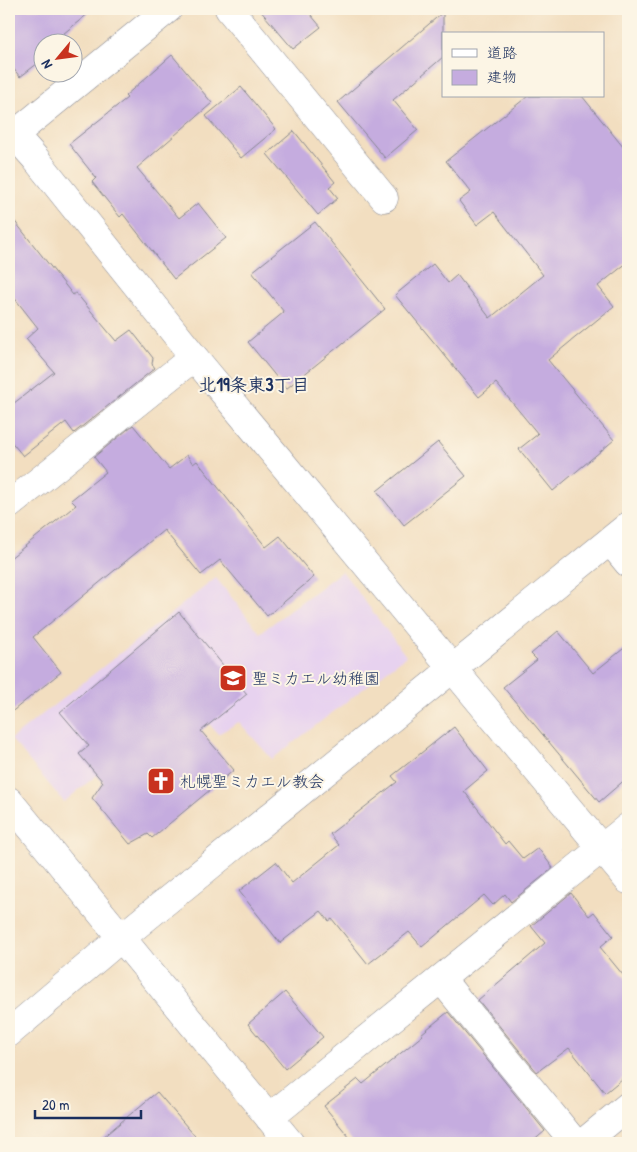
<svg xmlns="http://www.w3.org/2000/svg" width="637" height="1152" font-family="'Patrick Hand','Klee One',sans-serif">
  <rect width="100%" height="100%" fill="#fcf5e5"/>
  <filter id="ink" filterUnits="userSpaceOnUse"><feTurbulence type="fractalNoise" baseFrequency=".02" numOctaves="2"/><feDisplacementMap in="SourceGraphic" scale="10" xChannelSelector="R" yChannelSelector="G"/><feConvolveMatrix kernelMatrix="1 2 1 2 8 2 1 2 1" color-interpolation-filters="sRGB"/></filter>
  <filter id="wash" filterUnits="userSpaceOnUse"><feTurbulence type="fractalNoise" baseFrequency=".0096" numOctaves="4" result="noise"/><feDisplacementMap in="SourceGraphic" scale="20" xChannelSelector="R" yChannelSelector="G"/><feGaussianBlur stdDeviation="1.12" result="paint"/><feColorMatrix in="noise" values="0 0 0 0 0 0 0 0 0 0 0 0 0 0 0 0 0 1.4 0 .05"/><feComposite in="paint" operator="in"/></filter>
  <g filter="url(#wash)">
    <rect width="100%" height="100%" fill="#f2dec0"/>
    <!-- built -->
    <path fill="#e7d2ef" d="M342,571L406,656L272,759L239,722L218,734L188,700L64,802L11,739L216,578L260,633Z"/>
    <g id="blocks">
      <!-- building -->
      <path fill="#c5acdf" d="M9,9H94L53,42H42V60L20,77L9,63Z
        M259,9H306L321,27L293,49Z
        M443,12V57L393,100L418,130L385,158L338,102Z
        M172,55L212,103L137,168L179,218L198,203L226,238L174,279L123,214L120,217L92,182L96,178L69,144L127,98L125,96Z
        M241,87L276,129L241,158L206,116Z
        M528,96H582L628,153V262L598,286L614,306L548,360L614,440L553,491L519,449L538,434L496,383L479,397L395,295L433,264L448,283L457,275L490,318L543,275L494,212L477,225L459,201L471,192L446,161Z
        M294,131L335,182L329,187L338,198L318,215L267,154Z
        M9,214L73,295L76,293L116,341L131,330L153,358L152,364L155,368L74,433L66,422L23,456L9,439V407L54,372L26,339L38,328L9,291Z
        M315,222L385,309L286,389L248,342L284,312L252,272Z
        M133,425L169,469L187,455L193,464L197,461L266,547L280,536L314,577L267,616L220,560L201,575L164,530L33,637L61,672L9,714V559L76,505L71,500L106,472L94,457Z
        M438,442L466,476L404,525L377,491Z
        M179,612L247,694L201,731L234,770L152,838L148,834L130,844L92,798L103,782L79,754L89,746L60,712Z
        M558,631L593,673L628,645V777L599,802L503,687L537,660L531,654Z
        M454,727L488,771L464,791L505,844L508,841L523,859L538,848L553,868L511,902L505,894L493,905L484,895L422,947L409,932L368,964L332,919L329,921L321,911L280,943L239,891L276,862L292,883L339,845L330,834L397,782L392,776Z
        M571,893L589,916L594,912L613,936L600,947L628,981V1074L605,1093L569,1048L537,1072L478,1000L545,943L531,926Z
        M285,992L323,1037L285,1069L248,1024Z
        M448,1012L545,1131L531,1143H354L324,1106L358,1079L363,1084L423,1035L421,1034Z
        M157,1092L201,1143H96Z"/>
    </g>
  </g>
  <g filter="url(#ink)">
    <use href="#blocks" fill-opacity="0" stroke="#86868f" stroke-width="1"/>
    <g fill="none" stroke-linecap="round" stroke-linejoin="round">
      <defs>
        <path id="minor" d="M229,9L384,198
          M9,129L35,158L194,357L628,880
          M9,139L168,9
          M9,505L194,357
          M610,541L628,563
          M9,801L290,1143
          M441,979L575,1143
          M9,1033L121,938L628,526
          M269,1118L628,827
          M583,1143L628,1106"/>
      </defs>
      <!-- minor casing -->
      <use href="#minor" stroke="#86868f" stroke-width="29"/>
      <!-- minor -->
      <use href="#minor" stroke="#fff" stroke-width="28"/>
    </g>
  </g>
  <!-- icons -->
  <defs>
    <symbol id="school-square" viewBox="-11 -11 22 22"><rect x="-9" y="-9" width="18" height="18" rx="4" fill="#c8321e" stroke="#fcf5e5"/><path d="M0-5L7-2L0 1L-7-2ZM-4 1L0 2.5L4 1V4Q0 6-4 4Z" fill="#fff"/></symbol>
    <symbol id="church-square" viewBox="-11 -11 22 22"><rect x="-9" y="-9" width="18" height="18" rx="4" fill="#c8321e" stroke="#fcf5e5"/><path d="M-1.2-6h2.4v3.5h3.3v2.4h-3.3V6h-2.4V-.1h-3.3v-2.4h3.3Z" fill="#fff"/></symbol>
  </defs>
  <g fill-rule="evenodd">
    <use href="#school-square" x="217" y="662" width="32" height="32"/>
    <use href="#church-square" x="145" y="765" width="32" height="32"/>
  </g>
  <g text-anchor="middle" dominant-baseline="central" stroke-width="4" stroke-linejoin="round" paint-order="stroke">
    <!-- poi labels -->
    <g font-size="16" fill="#1b2f5e" stroke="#fcf5e5" text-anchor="start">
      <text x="252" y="678">聖ミカエル幼稚園</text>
      <text x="180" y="781">札幌聖ミカエル教会</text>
    </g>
    <!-- neighbourhood labels -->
    <g font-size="18" font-weight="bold" fill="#1b2f5e" stroke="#fcf5e5">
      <text x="254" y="384">北19条東3丁目</text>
    </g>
  </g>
  <!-- margin -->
  <rect width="637" height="1152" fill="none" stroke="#fcf5e5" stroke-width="30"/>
  <!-- legend -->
  <rect x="442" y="32" width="162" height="65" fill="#fcf5e5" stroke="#a2a6af"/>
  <rect x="452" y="49" width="25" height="8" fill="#ffffff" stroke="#a2a6af"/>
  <text x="487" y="58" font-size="15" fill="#1b2f5e">道路</text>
  <rect x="452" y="70" width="25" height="15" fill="#c5acdf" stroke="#a2a6af"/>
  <text x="487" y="82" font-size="15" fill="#1b2f5e">建物</text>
  <!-- north arrow -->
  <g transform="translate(58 58) rotate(241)"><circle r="24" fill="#fcf5e5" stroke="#a2a6af"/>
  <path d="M0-4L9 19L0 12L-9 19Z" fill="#c8321e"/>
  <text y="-8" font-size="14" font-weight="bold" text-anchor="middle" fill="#1b2f5e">N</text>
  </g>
  <!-- scale -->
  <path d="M35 1110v8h106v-8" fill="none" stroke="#1b2f5e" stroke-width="2.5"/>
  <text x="42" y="1110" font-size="15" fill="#1b2f5e" stroke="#fcf5e5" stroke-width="4" paint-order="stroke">20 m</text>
</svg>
